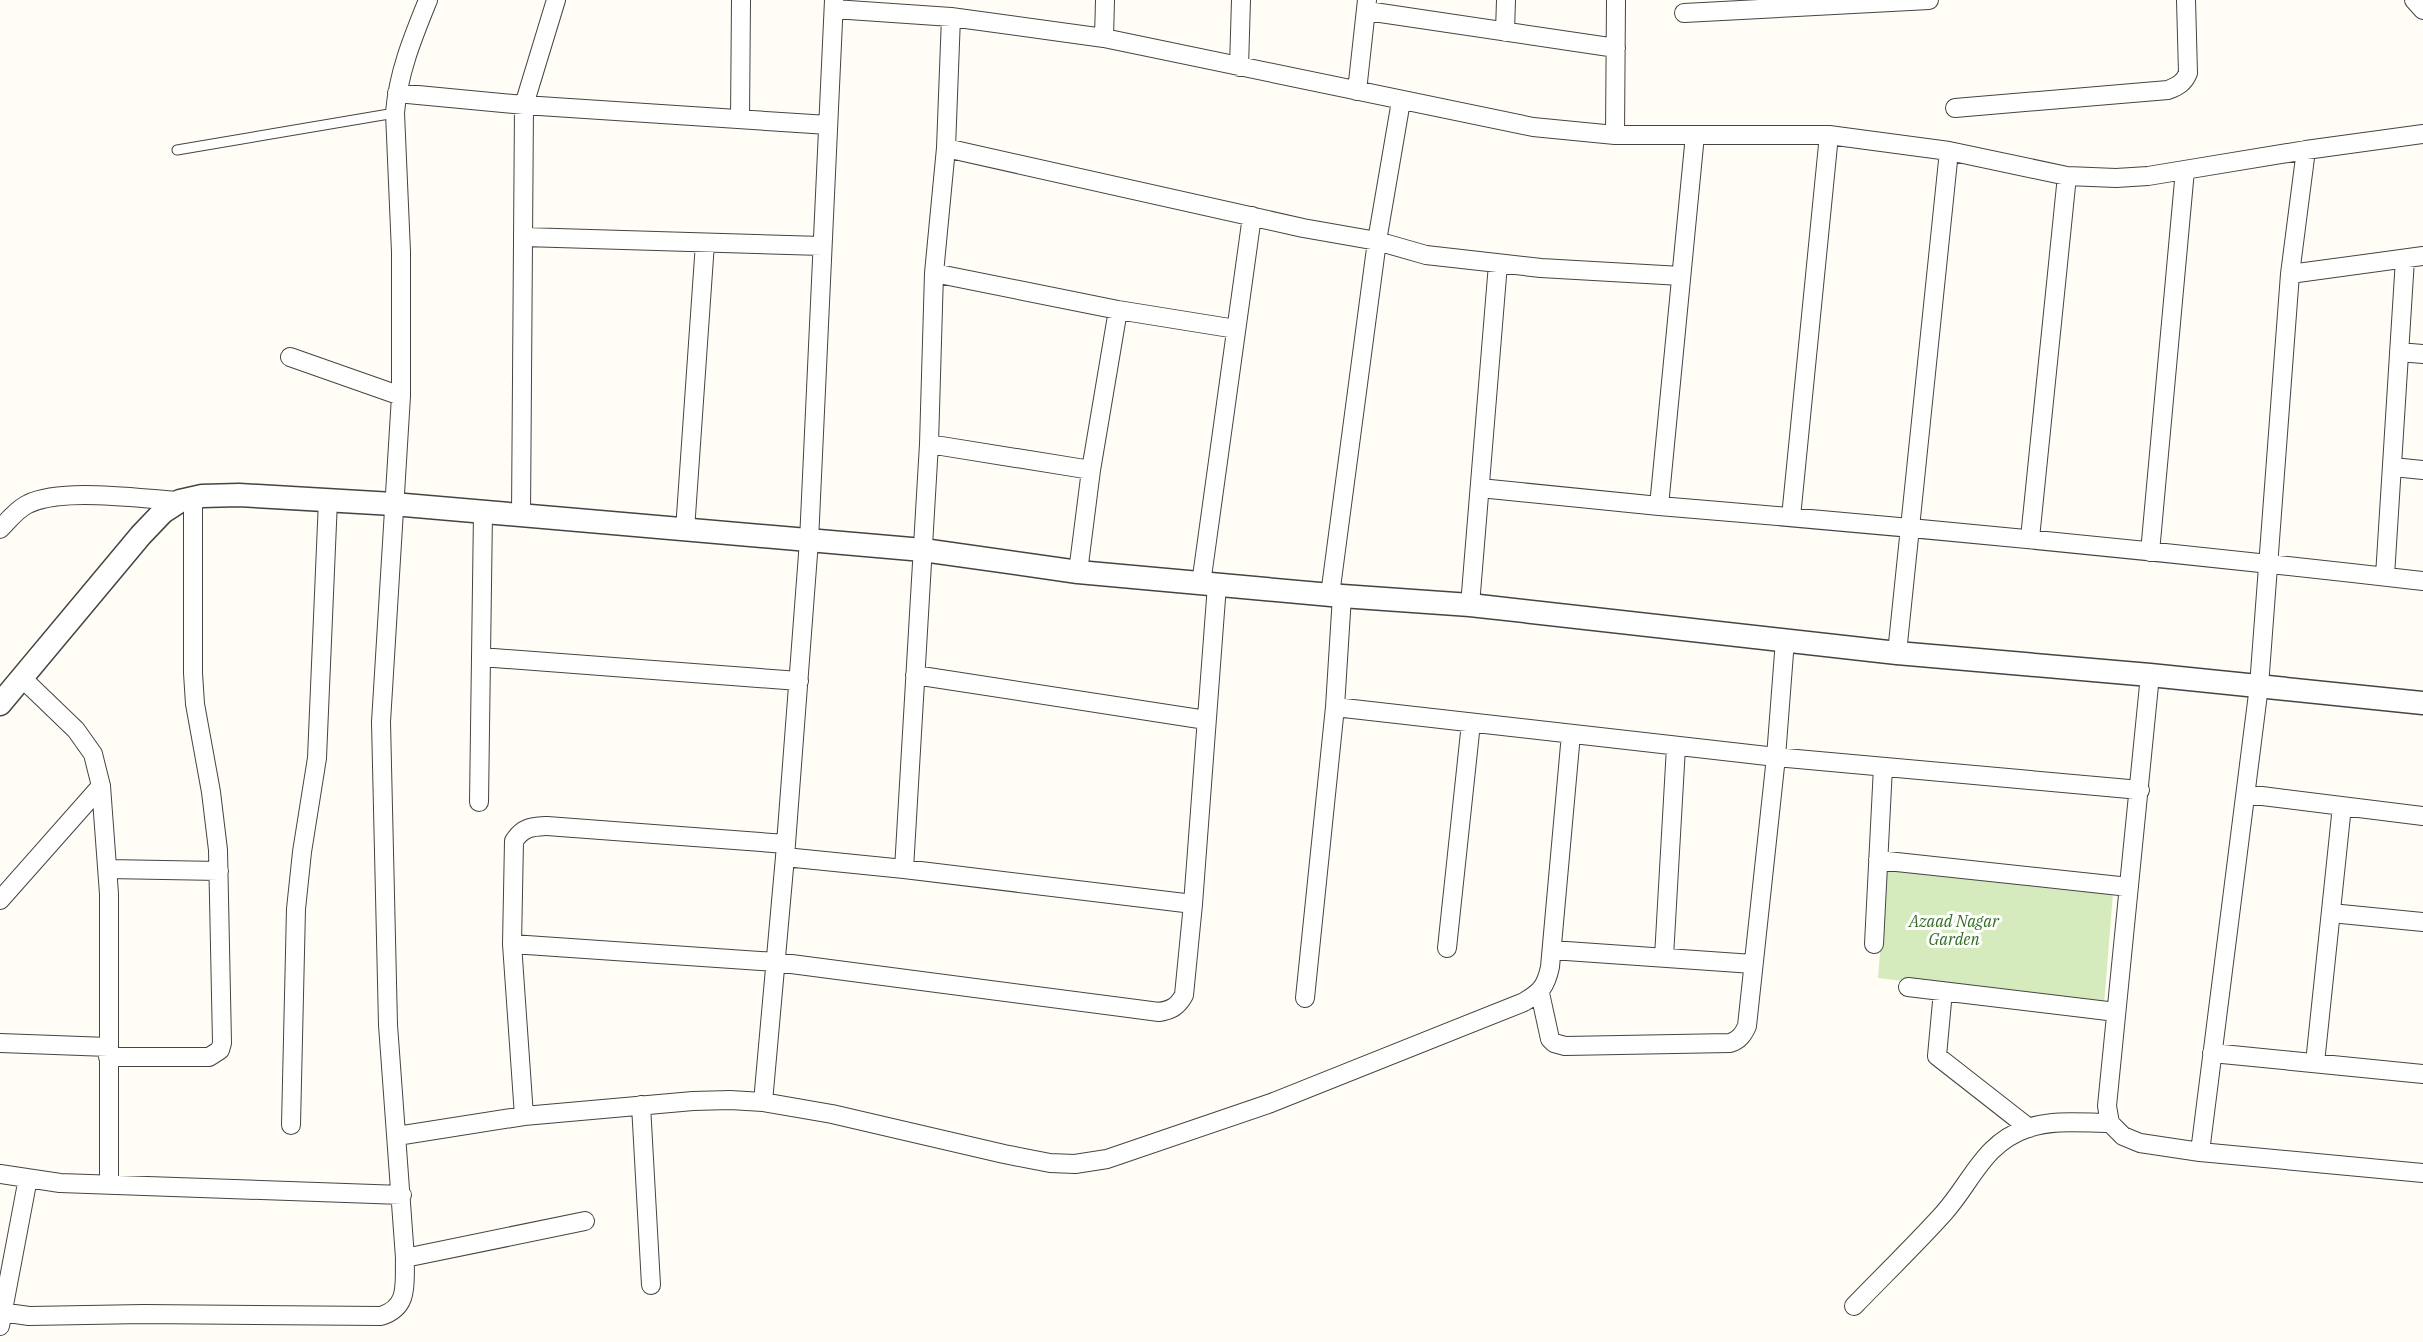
<svg xmlns="http://www.w3.org/2000/svg" width="2423" height="1342" font-family="'IBM Plex Serif',serif">
  <rect width="100%" height="100%" fill="#fffdf5"/>
  <!-- green -->
  <path fill="#d5ebbd" d="M1887,865L2113,893L2104,1005L1878,978Z"/>
  <g fill="none" stroke-linecap="round" stroke-linejoin="round">
    <defs>
      <path id="service" d="M177,150L395,113"/>
      <path id="minor" d="M2414,0L2423,10
        M834,9L951,17L1104,38L1533,127L1615,135H1829L1949,151L2067,176L2116,178L2148,176L2306,150L2423,134
        M1367,11L1616,48
        M1684,13L1929,0
        M1505,32L1506,0
        M1104,38L1105,0
        M1239,67L1241,0
        M1357,91L1367,0
        M397,93L524,105L828,125
        M1955,108L2168,90C2178,86 2184,83 2188,73L2186,0
        M740,119L741,0
        M1615,135L1616,0
        M1695,135L1659,506C1914,527 2169,552 2423,581
        M946,148L1303,228L1377,241L1426,255L1541,268L1681,276
        M524,237L822,246
        M934,273L1118,310L1236,329
        M2290,274L2423,256
        M2399,352L2423,354
        M290,357L401,396
        M929,444L1091,470
        M2393,467L2423,470
        M1480,488L1659,506
        M521,515L524,105L556,0
        M1791,517L1829,135
        M0,529C8,521 17,509 28,504C63,487 140,499 180,501
        M685,530L705,243
        M2030,538L2067,176
        M2150,552L2185,170
        M1078,572L1091,470L1118,310
        M2385,576L2405,259
        M1201,584L1252,216
        M1330,595L1377,241L1401,101
        M1342,596L1335,707L1776,757L2140,790
        M1470,605L1498,264
        M1897,653L1949,151
        M481,657L799,681
        M915,675L1206,720
        M2150,675L2107,1106L2110,1123L2123,1136L2140,1143L2200,1152L2423,1173
        M22,678L76,730L93,754L101,786L109,894V1184
        M2246,794L2423,816
        M479,802L483,512
        M785,857L904,869L1193,904
        M1878,860L2129,887
        M108,869L219,871
        M904,869L929,444L934,273L946,148L951,17
        M0,900L101,786
        M2331,913L2423,922
        M512,944L776,962L1159,1012C1172,1010 1178,1006 1184,995L1193,904L1217,585
        M1874,944L1883,767
        M1447,948L1471,723
        M1552,950L1753,964
        M1664,957L1676,747
        M1908,987L2116,1012
        M1943,991L1937,1056L2029,1128
        M1540,993L1550,1039L1554,1043L1565,1046L1730,1043C1739,1040 1743,1035 1747,1026L1776,757L1785,640
        M1305,998L1335,707
        M0,1043L108,1047
        M2212,1053L2423,1074
        M108,1057H209L220,1050L222,1043L218,850L211,792L195,704L193,673V498
        M2315,1063L2342,806
        M763,1102L785,857L809,541L834,0
        M641,1105L651,1285
        M524,1116L512,944L514,841C523,827 531,827 547,826L786,844
        M291,1125L296,909L302,852L317,758L328,500
        M397,1136L524,1116L693,1101L730,1100L763,1102L832,1114L1004,1154L1050,1163L1075,1164L1107,1159L1271,1103L1524,1002C1541,992 1546,986 1550,967L1571,734
        M2200,1152L2259,686L2290,274L2306,150
        M0,1174L60,1183L402,1195
        M405,1258L585,1221
        M1854,1306C1883,1276 1914,1246 1943,1214C1972,1182 1983,1143 2028,1128C2054,1119 2084,1123 2110,1123
        M0,1312L29,1316L144,1314L381,1316C410,1307 404,1283 405,1258L388,1025L381,722L401,396V252L395,113C398,73 413,37 428,0
        M0,1326L28,1178"/>
      <path id="tertiary" d="M0,704L141,535L163,512L180,501L202,496L239,495L393,504L923,550L1078,572L1342,596L1470,605L1897,653L2150,675L2423,703"/>
    </defs>
    <!-- service casing -->
    <use href="#service" stroke="#444" stroke-width="11"/>
    <!-- minor casing -->
    <use href="#minor" stroke="#444" stroke-width="20"/>
    <!-- tertiary casing -->
    <use href="#tertiary" stroke="#444" stroke-width="25"/>
    <!-- service -->
    <use href="#service" stroke="#fff" stroke-width="9"/>
    <!-- minor -->
    <use href="#minor" stroke="#fff" stroke-width="18"/>
    <!-- tertiary -->
    <use href="#tertiary" stroke="#fff" stroke-width="22"/>
  </g>
  <g text-anchor="middle" dominant-baseline="central" stroke-width="6" stroke-linejoin="round" paint-order="stroke">
    <!-- park labels -->
    <g font-size="16" font-style="italic" fill="#2f6b1f" stroke="#fff">
      <text x="1954" y="921">Azaad Nagar<tspan x="1954" dy="18">Garden</tspan></text>
    </g>
  </g>
</svg>
